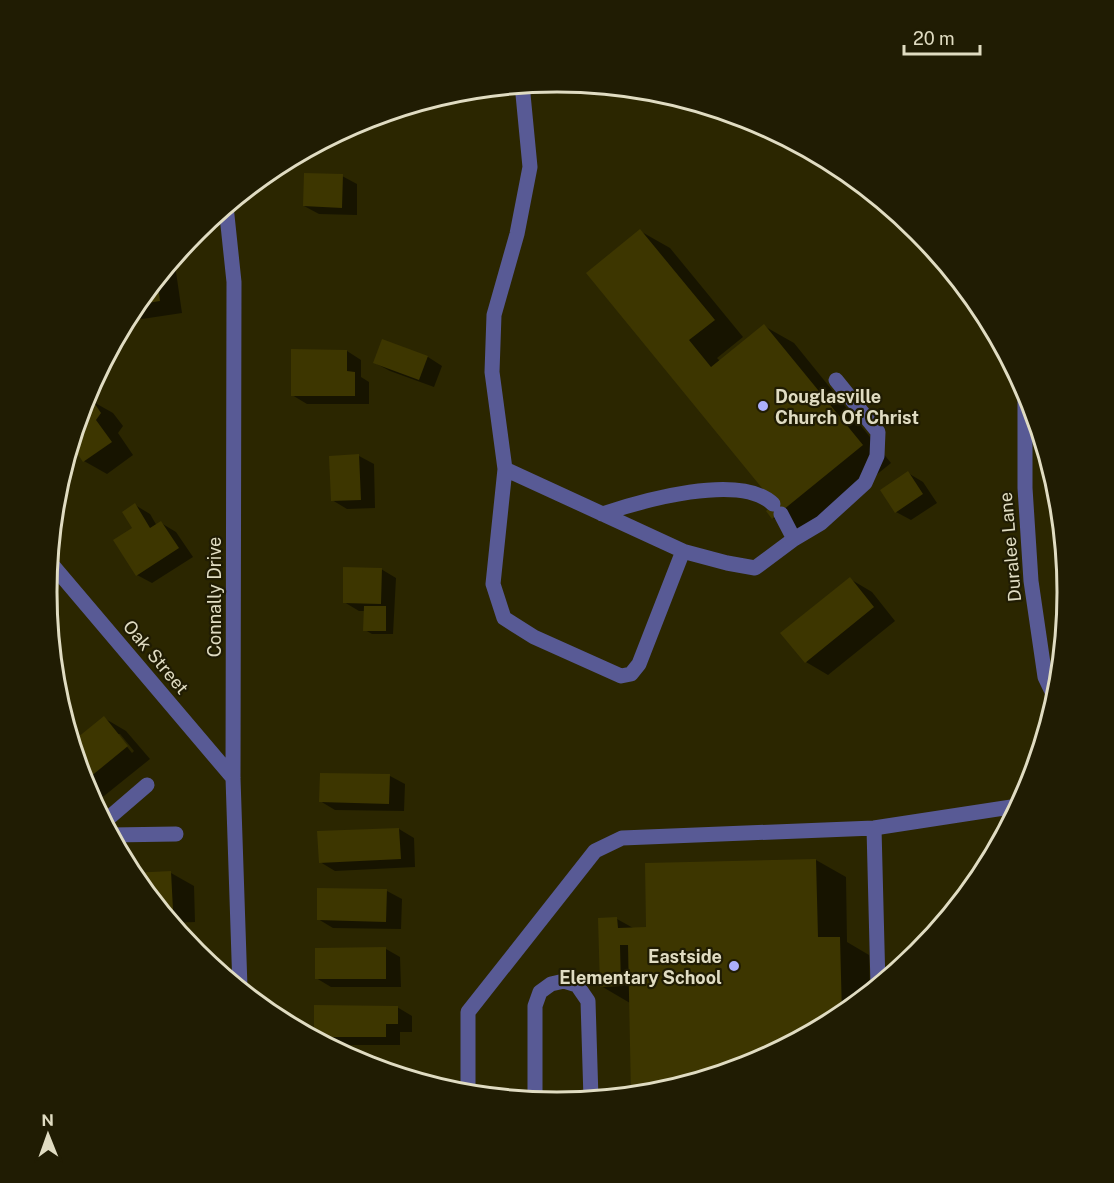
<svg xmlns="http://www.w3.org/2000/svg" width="1114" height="1183" font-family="'Public Sans',sans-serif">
  <rect width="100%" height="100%" fill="#2b2600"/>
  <!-- shadow -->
  <path fill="#0007" fill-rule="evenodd" d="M342,176L357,184V215L319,214L304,206Z
    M640,231L670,248L743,337L717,358L720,361L764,326L794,343L891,463L802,535L773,518L777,504L588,273Z
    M170,263L175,265L182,313L142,319L130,313Z
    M383,341L428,357L442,366L434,387L390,371L375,363Z
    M347,351L361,360V377L369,382V404H307L292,395Z
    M88,391L97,404L113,413L123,426L118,433L133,455L107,474L84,461L71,443Z
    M359,456L374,464L375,508L347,509L332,500Z
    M908,473L923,482L937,503L911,520L896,512Z
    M135,505L150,514L157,526L161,523L176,532L193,557L152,583L137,575Z
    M381,569L396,578L393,634H372L365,630V611H359L344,602Z
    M850,579L872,592L895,621L828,675L806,662Z
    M104,718L126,731L150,759L94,804L85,787L72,743ZM117,734H120L134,751L132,753Z
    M390,776L405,784L404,811L335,810L320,801Z
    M399,829L414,838L415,867L335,871L320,862L319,833Z
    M816,860L846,877L847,942L869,955L870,992L840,1016L752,1063L656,1092L632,1095L630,1003L601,986L617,919L635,929H648L646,864Z
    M171,873L194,886L195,922L172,923L132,875Z
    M387,891L402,899L401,929L333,928L318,919Z
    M386,949L400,957L401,987H331L316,978Z
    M397,1007L412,1016V1032H400V1045H331L316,1036Z"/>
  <!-- building -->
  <path fill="#3d3600" d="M304,173L343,174L342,208L303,206Z
    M640,229L715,320L689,340L711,367L764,324L863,445L772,519L766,511L775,504L586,273Z
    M157,279L160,301L135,305Z
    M382,339L428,356L419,380L373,363Z
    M291,349L347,350V371L355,372V396H291Z
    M91,398L101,413L96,420L112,442L83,462L71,444L84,401Z
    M359,454L361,500L331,501L329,456Z
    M908,471L923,494L895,513L880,490Z
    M135,503L150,528L161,521L179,548L136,576L113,540L132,528L122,512Z
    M343,567L382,568L381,604L343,603Z
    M850,577L874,607L805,663L780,633Z
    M364,606H386V631H363Z
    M104,716L128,746L84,782L72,742Z
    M320,773L390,774L389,804L319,802Z
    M399,828L401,859L319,863L317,831Z
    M816,859L818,937H840L842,1015L752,1063L656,1092L631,1095L628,945H620L621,986L600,987L598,918L617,917L618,928L646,927L645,863Z
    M171,871L173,910L162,911L131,873Z
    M317,888L387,889L386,922L317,920Z
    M386,947V979H315V948Z
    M314,1005L398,1006V1024H386V1037H314Z"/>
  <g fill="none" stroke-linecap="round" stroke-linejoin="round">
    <!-- service -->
    <path stroke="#585a95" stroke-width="15" d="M505,469L683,551L639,664L631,674L621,676L534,637L504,618L493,584L505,469L492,372L494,315L517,234L530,167L522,84
      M602,514C641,501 740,472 773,504
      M781,514L794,539
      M682,551L727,563L755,568L794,539L821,523L865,483L877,456L878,432L836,380
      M874,828L878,986
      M468,1093V1012L595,851L622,838L874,828L1018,806
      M535,1100V1006L540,992L551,984L564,981L577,985L588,1001L591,1099"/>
    <!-- minor -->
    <path stroke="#585a95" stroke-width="15" d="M226,206L234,282L233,778L240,988
      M49,561L233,778
      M104,822L147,785
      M111,835L176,834"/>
    <!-- tertiary -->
    <path stroke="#585a95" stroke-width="15" d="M1025,390V488L1031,581L1045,677L1055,698"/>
  </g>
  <!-- markers -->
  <g fill="#abaffb" stroke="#201c03" stroke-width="2">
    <circle cx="763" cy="406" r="6"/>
    <circle cx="734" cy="966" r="6"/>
  </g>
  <g text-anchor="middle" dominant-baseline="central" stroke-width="4.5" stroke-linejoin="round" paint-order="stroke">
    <!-- poi labels -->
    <g font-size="18" font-weight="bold" fill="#e0dcc2" stroke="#201c03" text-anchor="start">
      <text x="775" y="396">Douglasville<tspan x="775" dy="21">Church Of Christ</tspan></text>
      <text x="722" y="956" text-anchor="end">Eastside<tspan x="722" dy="21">Elementary School</tspan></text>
    </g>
    <!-- street labels -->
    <g font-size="18" fill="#e0dcc2" stroke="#201c03">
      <text transform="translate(1010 547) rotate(-95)">Duralee Lane</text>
      <text transform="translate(214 597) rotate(-90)">Connally Drive</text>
      <text transform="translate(156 657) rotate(50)">Oak Street</text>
    </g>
  </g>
  <!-- crop -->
  <path d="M0 0H1114V1183H0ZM57 592a500 500 0 1 1 1000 0a500 500 0 1 1-1000 0Z" fill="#201c03" fill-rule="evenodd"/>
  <path fill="none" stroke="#e0dcc2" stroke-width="3" d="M57 592a500 500 0 1 1 1000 0a500 500 0 1 1-1000 0Z"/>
  <!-- north arrow -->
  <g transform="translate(48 1135) rotate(359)" stroke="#201c03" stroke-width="4.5" paint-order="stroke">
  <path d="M0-4.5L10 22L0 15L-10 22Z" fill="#e0dcc2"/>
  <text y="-9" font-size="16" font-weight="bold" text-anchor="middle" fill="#e0dcc2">N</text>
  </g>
  <!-- scale -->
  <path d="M904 45v9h76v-9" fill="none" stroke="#e0dcc2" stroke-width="3"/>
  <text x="913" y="45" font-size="18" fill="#e0dcc2" stroke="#201c03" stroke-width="4.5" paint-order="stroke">20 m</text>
</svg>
